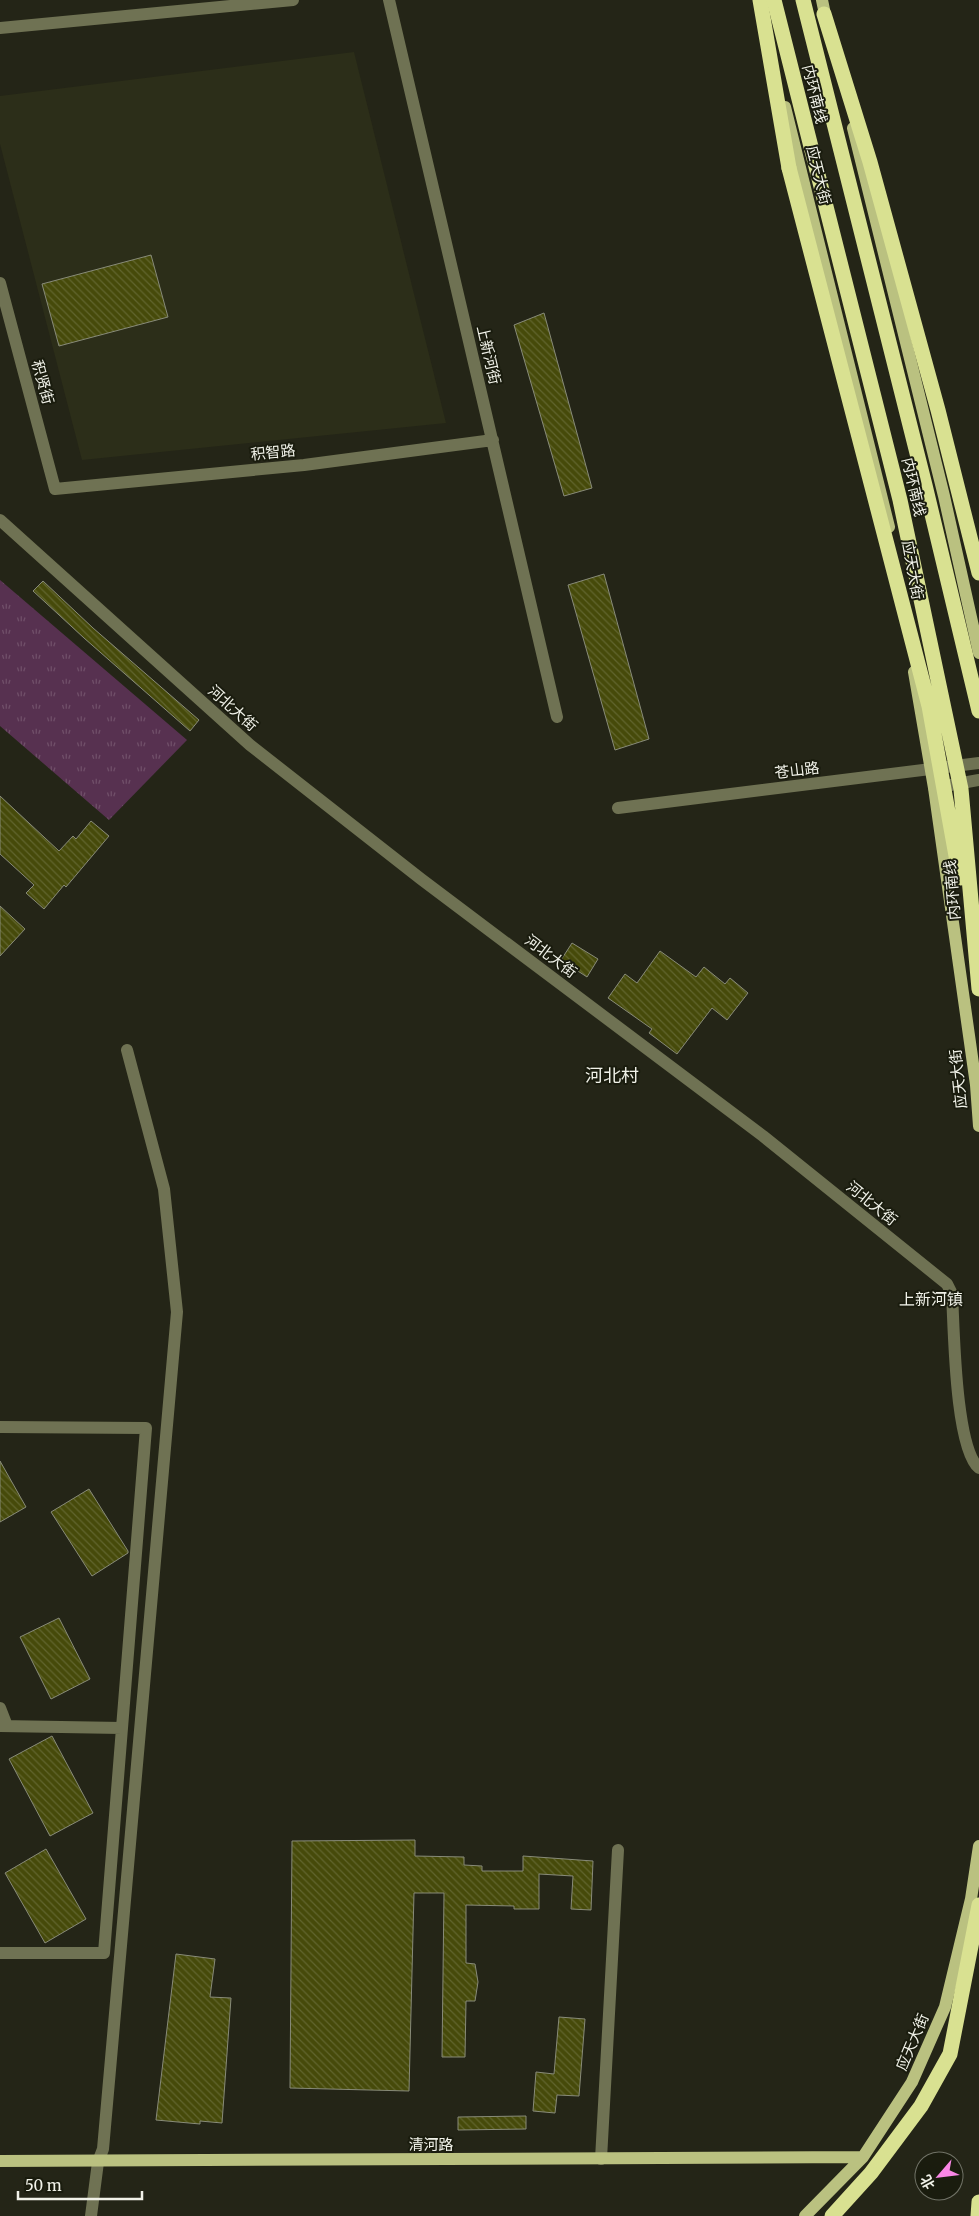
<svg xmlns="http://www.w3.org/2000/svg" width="979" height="2216" font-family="Merriweather,'Noto Sans SC',serif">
  <defs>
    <pattern id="grass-tufts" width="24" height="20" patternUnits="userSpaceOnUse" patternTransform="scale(1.25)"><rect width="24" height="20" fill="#573150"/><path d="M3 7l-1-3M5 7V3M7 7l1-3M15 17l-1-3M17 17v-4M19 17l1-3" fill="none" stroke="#704f69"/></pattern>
    <pattern id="building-back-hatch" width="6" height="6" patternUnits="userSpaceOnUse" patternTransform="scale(1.25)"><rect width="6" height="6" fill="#464a0a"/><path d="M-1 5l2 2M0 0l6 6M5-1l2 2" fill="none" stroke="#61652e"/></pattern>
  </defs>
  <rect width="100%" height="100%" fill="#242517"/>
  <!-- built -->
  <path fill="#2c2e19" d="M354,52L446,423L82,460L0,144V96Z"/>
  <!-- grass -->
  <path fill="url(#grass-tufts)" d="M0,580L187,740L109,820L0,726Z"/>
  <!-- building -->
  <path fill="url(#building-back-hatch)" stroke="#888b79" d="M151,255L168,317L59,346L42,284Z
    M544,313L592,488L564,496L514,325Z
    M604,574L649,739L615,750L568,585Z
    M43,581L93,628L199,720L190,731L84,638L33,591Z
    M0,796L59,851L73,836L76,839L91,821L109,836L66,887L64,885L44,909L26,893L34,885L0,854Z
    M0,906L25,929L0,956Z
    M572,943L598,959L587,977L561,960Z
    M660,951L696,977L704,967L725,984L730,978L748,993L727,1020L712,1008L677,1054L649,1033L652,1029L608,998L625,974L637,983Z
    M0,1461L26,1507L0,1522Z
    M89,1489L128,1551V1553L92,1576L51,1512Z
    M59,1618L90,1679L51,1699L20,1637Z
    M52,1736L93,1813L50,1836L9,1759Z
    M415,1840V1856L464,1857V1865L482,1866V1871H523V1856L593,1861L591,1910L571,1909L573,1876L539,1874V1909H514V1906L466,1905V1963L475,1964L478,1982L475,2001H466L465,2057H442L444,1893H414L409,2091L290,2088L292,1841Z
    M46,1849L86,1919L45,1943L5,1873Z
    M176,1954L215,1959L210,1997L231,1998L222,2123L200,2121V2124L156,2120Z
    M559,2017L585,2019L579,2096L557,2095L555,2113L533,2111L536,2072L554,2074Z
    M526,2116V2129L458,2130V2117Z"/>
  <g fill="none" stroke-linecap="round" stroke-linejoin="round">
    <!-- minor -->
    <path stroke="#6f7253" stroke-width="12" d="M389,0L557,717
      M0,28L293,0
      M0,283L55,489L304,465L493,440
      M0,520L250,745L421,879L763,1136L947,1284L952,1294C954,1328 955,1448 979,1468
      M934,788L979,780
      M618,808L979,763
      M0,1427L146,1428L104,1953H0
      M0,1708L7,1726
      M0,1726L122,1728
      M601,2159L618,1850
      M91,2216L98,2162L103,2149L177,1312L164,1189L127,1050"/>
    <!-- major -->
    <path stroke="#bac180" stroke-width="12" d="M822,0L827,24
      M785,107L889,527
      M853,128L944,496L979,653
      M914,672L934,788L976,1085L979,1126
      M0,2161L863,2157
      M805,2216L863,2157L912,2082L945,2007L971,1899L979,1846"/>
    <!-- highway -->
    <path stroke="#d9e191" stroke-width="15" d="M760,0L789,168
      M803,0L925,485L979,711
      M824,14L870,162L938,410L979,573
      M832,2216L871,2173L921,2106L950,2054L979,1905
      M978,2216L979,2202"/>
    <!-- highway-bridge -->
    <path stroke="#d9e191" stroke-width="15" d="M774,0L900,500L961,789L979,989
      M789,168L929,706L960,878"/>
  </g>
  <g text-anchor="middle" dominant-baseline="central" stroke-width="4" stroke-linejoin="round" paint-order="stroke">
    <!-- street labels -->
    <g font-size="15" fill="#f1f2e9" stroke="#1a1c0e">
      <text transform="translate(815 94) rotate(76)">内环南线</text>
      <text transform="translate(819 175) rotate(76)">应天大街</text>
      <text transform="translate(489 355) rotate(77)">上新河街</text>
      <text transform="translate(43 382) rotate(75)">积贤街</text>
      <text transform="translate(273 452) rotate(-6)">积智路</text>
      <text transform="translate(914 487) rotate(77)">内环南线</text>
      <text transform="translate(913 570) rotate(80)">应天大街</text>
      <text transform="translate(233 708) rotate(42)">河北大街</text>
      <text transform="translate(797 770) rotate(-7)">苍山路</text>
      <text transform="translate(952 890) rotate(-95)">内环南线</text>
      <text transform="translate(551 956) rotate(37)">河北大街</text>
      <text transform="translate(958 1079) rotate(-96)">应天大街</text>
      <text transform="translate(872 1203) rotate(39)">河北大街</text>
      <text transform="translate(912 2042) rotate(-67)">应天大街</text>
      <text x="431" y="2144">清河路</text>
    </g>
    <!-- neighbourhood labels -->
    <g font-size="16" fill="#f1f2e9" stroke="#1a1c0e">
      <text x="931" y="1299">上新河镇</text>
    </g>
    <!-- quarter labels -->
    <g font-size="18" fill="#f1f2e9" stroke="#1a1c0e">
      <text x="612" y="1075">河北村</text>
    </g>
  </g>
  <!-- north arrow -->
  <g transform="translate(939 2176) rotate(242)"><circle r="24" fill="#1a1c0e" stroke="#707266"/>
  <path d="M0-4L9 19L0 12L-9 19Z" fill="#fa87e6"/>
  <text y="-8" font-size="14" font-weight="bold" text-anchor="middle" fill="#f1f2e9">北</text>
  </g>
  <!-- scale -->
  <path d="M18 2191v8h124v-8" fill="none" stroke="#f1f2e9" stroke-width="2.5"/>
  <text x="25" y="2191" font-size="15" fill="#f1f2e9" stroke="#1a1c0e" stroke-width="4" paint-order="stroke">50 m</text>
</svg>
